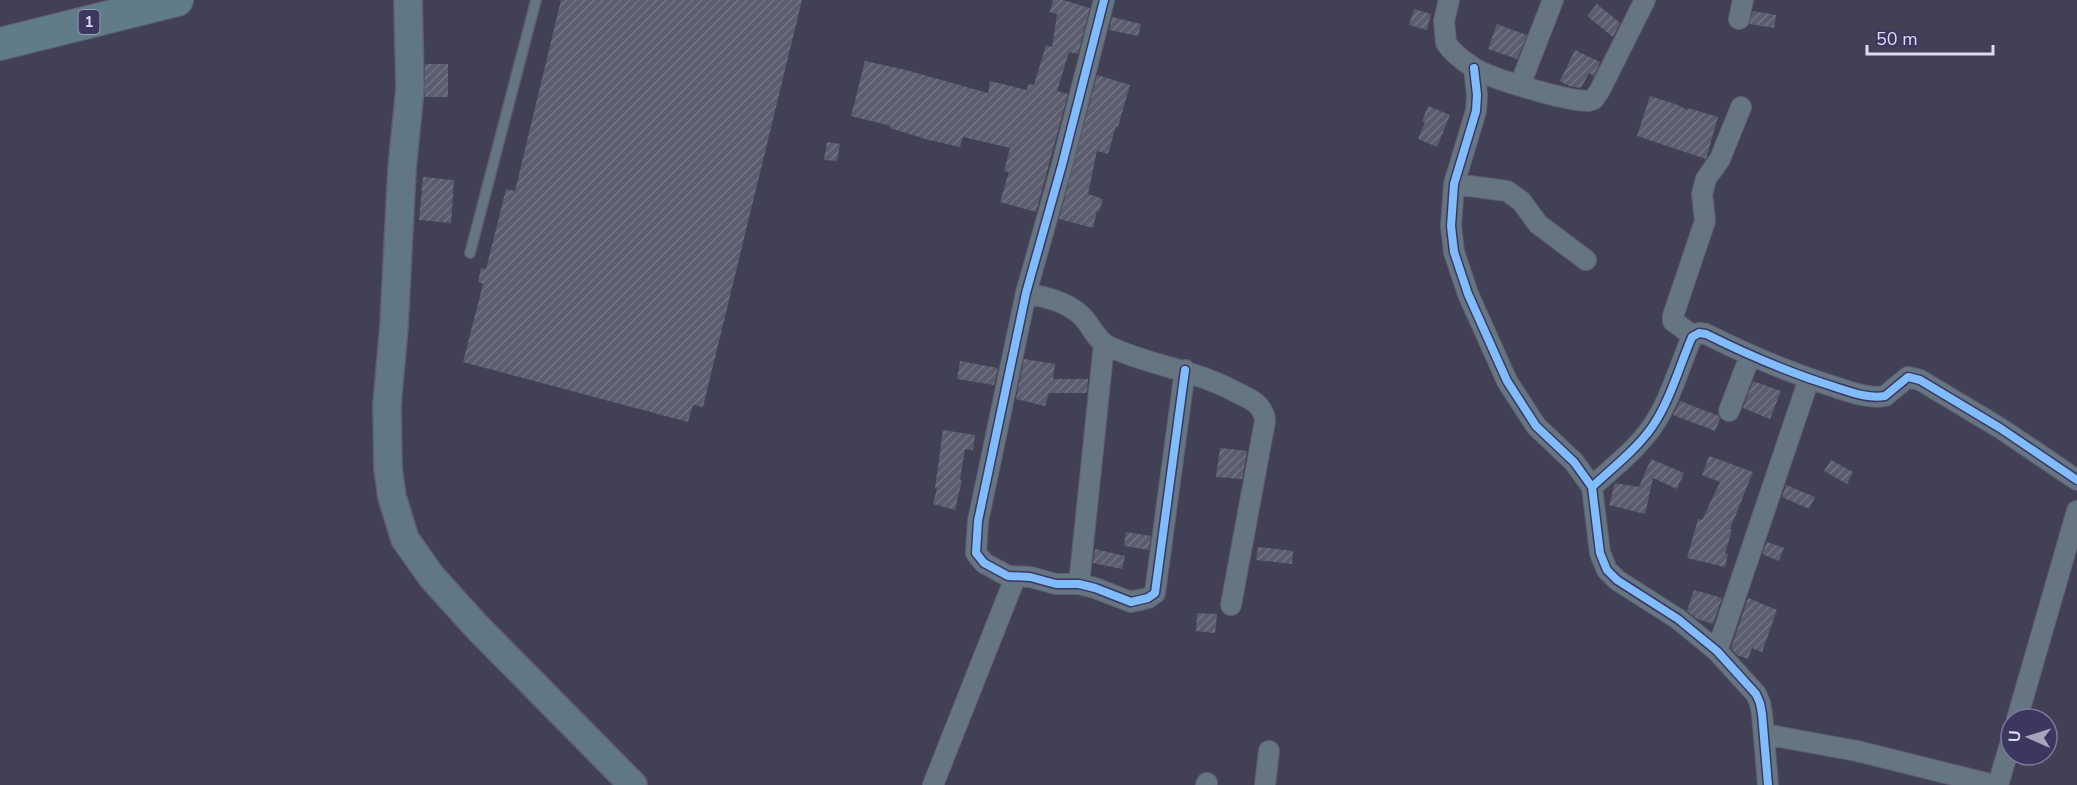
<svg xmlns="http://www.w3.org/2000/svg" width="2077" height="785" font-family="'Nunito Sans',sans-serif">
  <defs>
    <pattern id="building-hatch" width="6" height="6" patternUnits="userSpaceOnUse" patternTransform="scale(1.5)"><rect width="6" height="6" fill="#5b5d6f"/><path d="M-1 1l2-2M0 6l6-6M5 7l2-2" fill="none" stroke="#727484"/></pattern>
  </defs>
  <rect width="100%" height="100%" fill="#424055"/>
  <!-- building -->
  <path fill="url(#building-hatch)" d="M561,0H802L703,407L693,405L688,422L463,362L483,284L478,282L481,268L486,269L506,189L515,191Z
    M1053,0H1063L1090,8L1078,54L1069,52L1057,91L1068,94L1036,212L1000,202L1009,172L1004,171L1010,148L963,137L960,147L925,139L890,128L891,126L851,116L865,61L906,70L988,93L990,81L1027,90L1028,84L1034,85L1046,45L1052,47L1057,14L1050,12Z
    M1597,4L1620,23L1613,37L1587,16Z
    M1414,9L1431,14L1427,30L1409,25Z
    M1753,11L1776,15L1774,28L1749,24Z
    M1112,17L1141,24L1138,36L1109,30Z
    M1497,24L1527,35L1517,59L1488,49Z
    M1575,50L1600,62L1594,76L1589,73L1581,88L1569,86L1560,81Z
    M425,64H448V97H425Z
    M1097,75L1130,85L1118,127L1116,126L1108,154L1097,151L1088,194L1103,199L1099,212L1097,211L1093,228L1059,219Z
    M1650,96L1678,105L1687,110L1688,108L1718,117L1706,159L1637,136Z
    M1428,106L1450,115L1437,147L1418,139L1425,122L1422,121Z
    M827,142L840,144L837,161L824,160Z
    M423,177L454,180L451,223L419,220Z
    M1024,359L1055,364L1053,379H1088L1087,393H1049L1045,406L1016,399Z
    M960,361L998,368L994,385L957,379Z
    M1753,381L1781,391L1770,419L1743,408Z
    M1680,401L1719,416L1720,419L1715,431L1673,415Z
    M943,430L975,435L973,450L965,449L960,480H962L955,510L933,504L937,488H935Z
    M1220,448L1247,451L1242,479L1216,477Z
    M1709,456L1753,472L1730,529L1732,530L1725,553L1728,554L1725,567L1687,558L1698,519L1702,520L1720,482L1702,475Z
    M1651,459L1684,473L1677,489L1653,478L1645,514L1609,505L1615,483L1639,487Z
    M1831,460L1853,472L1847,484L1824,471Z
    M1786,485L1815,497L1809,509L1782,497Z
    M1126,532L1151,536L1149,550L1124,546Z
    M1767,542L1784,548L1779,561L1762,554Z
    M1258,547L1293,551L1292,564L1256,560Z
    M1095,549L1125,556L1122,569L1093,563Z
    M1694,590L1722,598L1713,624L1697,619L1687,611Z
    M1748,598L1777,610L1762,652L1752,648L1748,659L1737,655L1731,648Z
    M1197,613L1217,614L1215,633L1196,631Z"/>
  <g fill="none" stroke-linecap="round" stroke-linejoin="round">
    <defs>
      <path id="service" d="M470,253L536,0"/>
      <path id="minor" d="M1104,0L1062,165L1026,293L978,521L976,553L984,563L1008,576L1030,577L1056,584H1079L1095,588L1131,602L1148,598L1155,593L1185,370
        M1449,0L1444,21L1446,43C1452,52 1465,62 1474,68C1491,79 1567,101 1588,101L1594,99L1600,90L1645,0
        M1739,19L1743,0
        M1474,68L1477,95L1476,111L1454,184L1451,226L1454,252L1468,294L1507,381L1536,426L1574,462L1592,487L1600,553L1607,570L1617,580L1678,619L1717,651L1756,694L1760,703L1762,714L1768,785
        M1520,85L1553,0
        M1454,184L1507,191L1521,201L1538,224L1586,260
        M1026,293C1048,298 1072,302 1087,322C1093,330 1098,341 1108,346C1147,365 1191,369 1230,389C1246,398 1263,401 1265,421L1231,605
        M1693,336L1673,321V316L1705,221L1702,194L1706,179L1720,159L1741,107
        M1729,411L1750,356
        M1592,487C1612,468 1636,450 1652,427C1670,401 1679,367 1692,337L1699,333L1706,334C1748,355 1790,373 1835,387C1851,392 1868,399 1885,396L1908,377L1920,380L2000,428L2077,480
        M1079,584L1104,344
        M1717,651L1809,379
        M2017,719L2077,511
        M1764,734L1857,751L1994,785
        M933,785L1015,578
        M1206,785L1207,783
        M1265,785L1269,751
        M1998,785L2011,741"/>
      <path id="secondary" d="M408,0L410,89L402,169L394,326L387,405L388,468L392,497L405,539L431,576L477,627L633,785"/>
      <path id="trunk" d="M0,44L177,0"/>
    </defs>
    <!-- service casing -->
    <use href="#service" stroke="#605e70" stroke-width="12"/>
    <!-- minor casing -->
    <use href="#minor" stroke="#605e70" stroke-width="22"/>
    <!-- secondary casing -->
    <use href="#secondary" stroke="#605e70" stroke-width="30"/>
    <!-- trunk casing -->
    <use href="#trunk" stroke="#605e70" stroke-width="34"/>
    <!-- service -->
    <use href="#service" stroke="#657581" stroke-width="9"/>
    <!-- minor -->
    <use href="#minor" stroke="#657581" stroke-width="20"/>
    <!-- secondary -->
    <use href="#secondary" stroke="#627785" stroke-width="27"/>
    <!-- trunk -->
    <use href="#trunk" stroke="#607c89" stroke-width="32"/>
    <defs>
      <path id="cycleway" d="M1104,0L1062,165L1026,293L978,521L976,553L984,563L1008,576L1030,577L1056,584H1079L1095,588L1131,602L1148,598L1155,593L1185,370
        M1474,68L1477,95L1476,111L1454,184L1451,226L1454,252L1468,294L1507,381L1536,426L1574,462L1592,487L1600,553L1607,570L1617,580L1678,619L1717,651L1756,694L1760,703L1762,714L1768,785
        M1592,487C1612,468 1636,450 1652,427C1670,401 1679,367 1692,337L1699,333L1706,334C1748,355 1790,373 1835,387C1851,392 1868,399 1885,396L1908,377L1920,380L2000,428L2077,480"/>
    </defs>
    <!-- cycleway casing -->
    <use href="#cycleway" stroke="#3c375e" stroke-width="11"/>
    <!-- cycleway -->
    <use href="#cycleway" stroke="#80bcff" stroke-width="8"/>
  </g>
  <g text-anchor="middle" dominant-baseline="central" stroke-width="6" stroke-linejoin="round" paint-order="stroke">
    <!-- shield labels -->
    <rect fill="#3c375e" stroke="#adaac7" stroke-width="1.5" x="78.5" y="10" width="21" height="24" rx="4.5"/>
    <g font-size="15" font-weight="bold" fill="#dddcf4">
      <text x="89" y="22">1</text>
    </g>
  </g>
  <!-- north arrow -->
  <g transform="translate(2029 737) rotate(273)"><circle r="28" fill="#3c375e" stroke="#7c799a" stroke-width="1.5"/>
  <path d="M0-4.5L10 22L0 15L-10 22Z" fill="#a7a5bc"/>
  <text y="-9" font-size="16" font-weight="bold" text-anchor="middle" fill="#dddcf4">U</text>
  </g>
  <!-- scale -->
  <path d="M1867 45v9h126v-9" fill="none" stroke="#dddcf4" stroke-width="3"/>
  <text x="1876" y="45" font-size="18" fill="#dddcf4" stroke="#3c375e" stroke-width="4.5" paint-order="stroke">50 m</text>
</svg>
